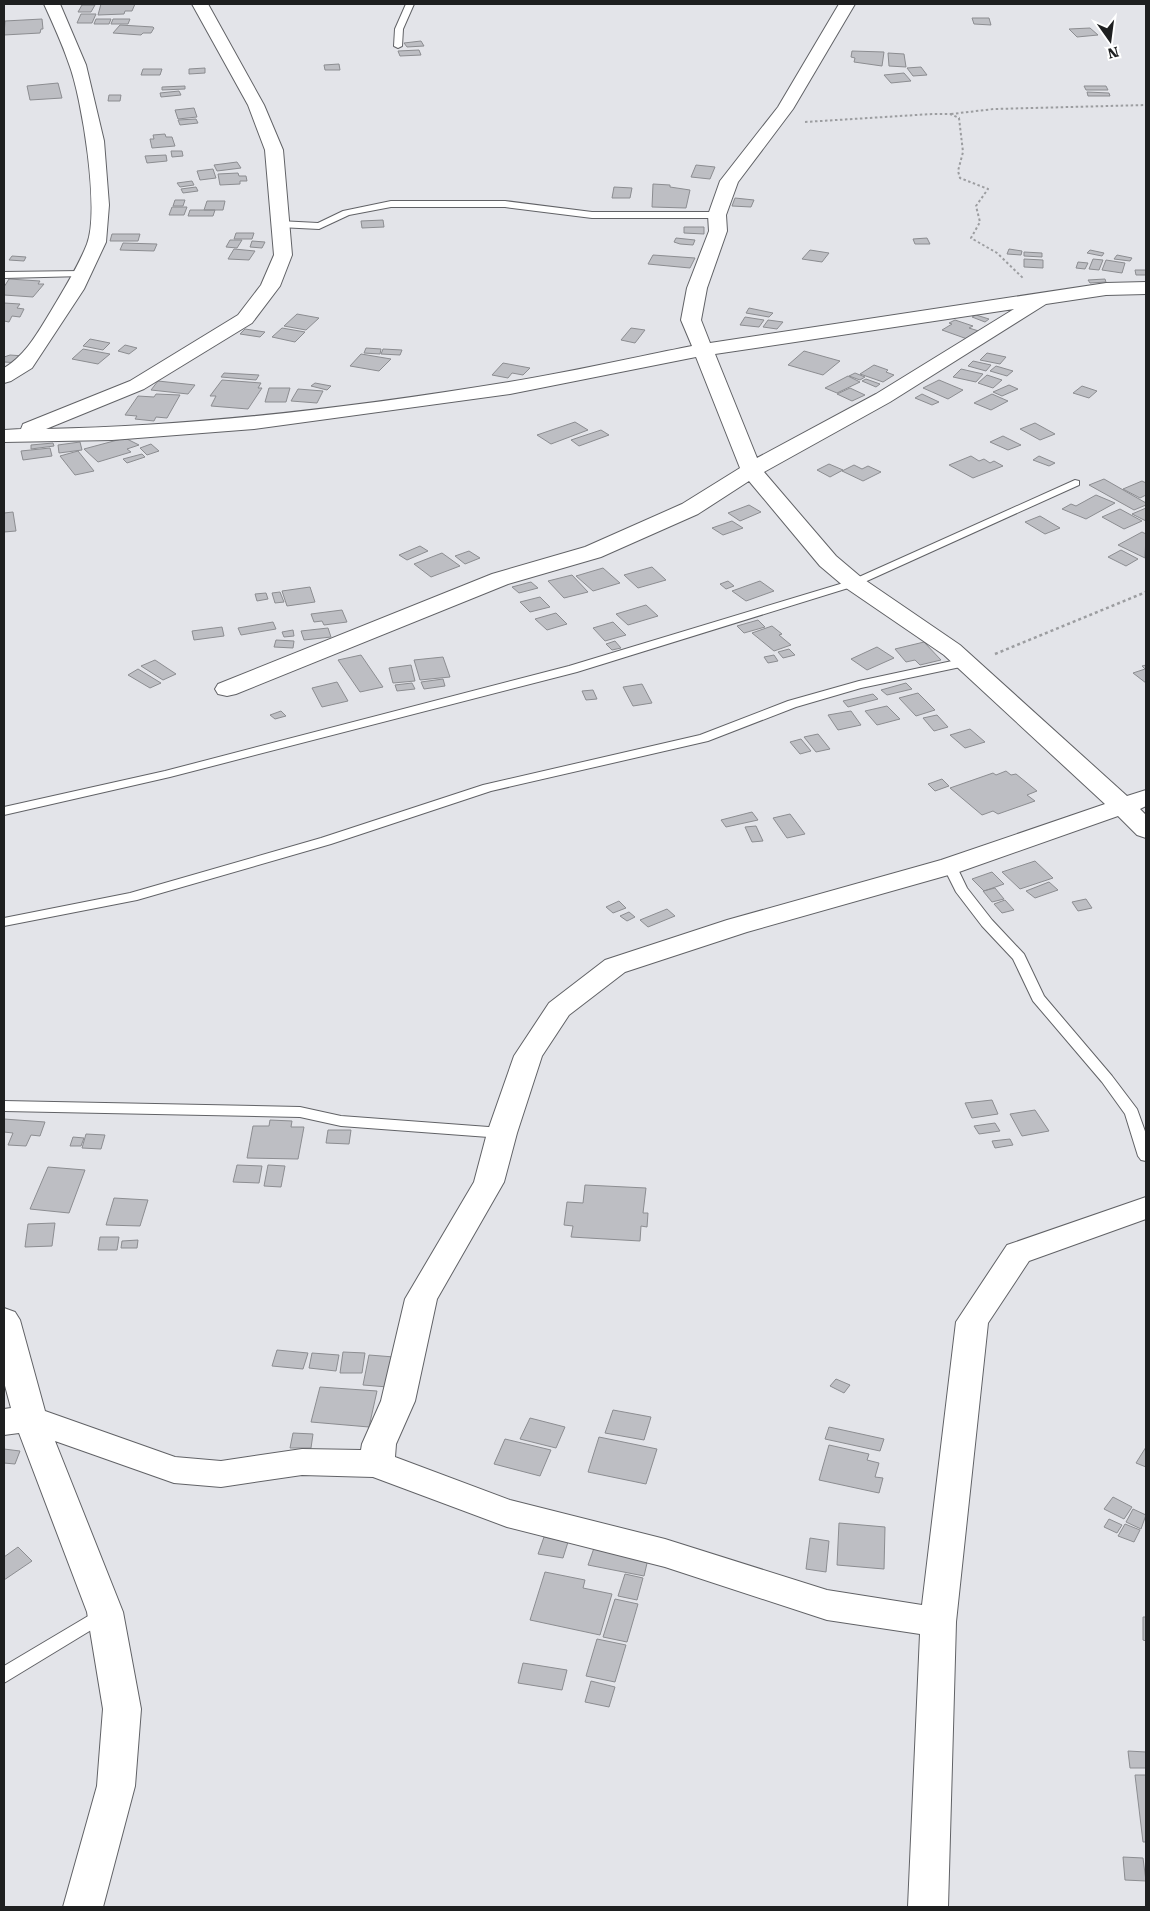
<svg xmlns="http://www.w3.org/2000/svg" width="1150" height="1911" font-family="'Roboto Serif',serif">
  <rect width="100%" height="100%" fill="#e3e4e9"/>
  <!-- building -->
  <path fill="#bdbec3" stroke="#8c8d91" d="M101,4H135L132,11H125L124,14L98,15Z
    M82,5H95L91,12H78Z
    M81,14H96L92,23H77Z
    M972,18H989L991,25L974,24Z
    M42,19L43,29H41L40,33L4,35L5,21Z
    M96,19H111L109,24H94Z
    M113,19H130L128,24H111Z
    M120,25L153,27L154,28L151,33H143L141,35L113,33Z
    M1090,28L1098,35L1077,37L1069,29Z
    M421,41L424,46L407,47L404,43Z
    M419,50L421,55L400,56L398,51Z
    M852,51L884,52L882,66L854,62L855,58L851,57Z
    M888,53L904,54L906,67L889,66Z
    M339,64L340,70H325L324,65Z
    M921,67L927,75L913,76L907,68Z
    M205,68V73L189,74V69Z
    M143,69H162L160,75H141Z
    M904,73L911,81L891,83L884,75Z
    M58,83L62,98L30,100L27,86Z
    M185,86V89L162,90V87Z
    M1084,86H1106L1108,90H1086Z
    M179,91L181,95L161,97L160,93Z
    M1087,92L1109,93L1110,96H1088Z
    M109,95H121L120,101H108Z
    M194,108L197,117L178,119L175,110Z
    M196,119L198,123L180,125L178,120Z
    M165,134L166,137H172L175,146L152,148L150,139H154L153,135Z
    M171,151H182L183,156L172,157Z
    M166,155L167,161L147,163L145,156Z
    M237,162L241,168L217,171L214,165Z
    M696,165L715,167L710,179L691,177Z
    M213,169L216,178L200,180L197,171Z
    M238,173L239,176H246L247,181H240V184L220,185L218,174Z
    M192,181L194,185L180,187L177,183Z
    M653,184L670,185V187L690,190L686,208L652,207Z
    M196,187L198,191L183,193L181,189Z
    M614,187L632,188L630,198H612Z
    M735,198L754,200L751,207L732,206Z
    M175,200H185L183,206H173Z
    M207,201H225L223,210H204Z
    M172,207H187L184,215H169Z
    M190,210H215L213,216H188Z
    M383,220L384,227L362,228L361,221Z
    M684,227H704V234L684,233Z
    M236,233H254L252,239H234Z
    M112,234H140L138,241H110Z
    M676,238L695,240L693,245L680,244L674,242Z
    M927,238L930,244H915L913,239Z
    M230,240H242L237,248L226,247Z
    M252,241L265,242L262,248L250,247Z
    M123,243L157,244L154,251L120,250Z
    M234,249L255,251L249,260L228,259Z
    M1009,249L1022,251L1021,255L1007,254Z
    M810,250L829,253L822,262L802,259Z
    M1090,250L1104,253L1102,256L1087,253Z
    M1024,252L1042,253V257L1024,256Z
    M653,255L695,258L690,268L648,264Z
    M1117,255L1132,258L1130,261L1114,259Z
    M12,256L26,257L24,261L9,260Z
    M1024,259L1043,260V268L1024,267Z
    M1093,259L1103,260L1099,270L1089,269Z
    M1106,260L1125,263L1122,273L1102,270Z
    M1078,262L1088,263L1085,269L1076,268Z
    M1135,270H1146V275H1136Z
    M9,279L40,281L38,284H44L33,297L4,295V287Z
    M1105,279L1106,282L1090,283L1088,280Z
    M4,303L20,304L17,308L24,309L20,317L12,316L9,322L4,321Z
    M749,308L773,313L769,317L746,313Z
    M297,314L319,318L306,330L284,326Z
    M976,315L989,319L985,322L972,317Z
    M745,317L764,320L759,327L740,325Z
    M768,320L783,322L777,329L763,327Z
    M955,320L973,326L969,328L982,332L970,340L942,330L952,324L949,323Z
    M282,328L305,332L295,342L272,337Z
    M631,328L645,330L635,343L621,340Z
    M245,329L265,332L260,337L240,334Z
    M90,339L110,343L103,350L83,346Z
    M125,345L137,348L129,354L118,351Z
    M366,348L381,349L380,354L364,353Z
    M83,349L110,354L98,364L72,359Z
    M383,349L402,350L400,355L381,354Z
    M804,351L840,361L823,375L788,365Z
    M987,353L1006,357L1000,364L980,360Z
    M361,354L391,359L379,371L350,366Z
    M10,355L24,356L21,363L4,362V357Z
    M973,361L991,365L986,371L968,366Z
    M503,363L530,368L523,375L512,373L508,378L492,375Z
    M874,365L888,370L886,372L894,375L883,382L860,374Z
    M996,366L1013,371L1007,376L990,371Z
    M961,369L983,374L976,382L953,377Z
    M224,373L259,375L256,380L221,377Z
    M855,373L865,377L860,380L849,376Z
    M987,375L1002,380L993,388L978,383Z
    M848,376L860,382L837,393L825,388Z
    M866,379L880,384L876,387L862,381Z
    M222,380L261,383L258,388H262L248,409L211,406L216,396H210Z
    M939,380L963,390L948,399L923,388Z
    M158,381L195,385L188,394L151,390Z
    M315,383L331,386L327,390L311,386Z
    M1009,385L1018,389L1002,396L993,392Z
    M1082,386L1097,391L1089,398L1073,393Z
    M269,388H290L286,402H265Z
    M850,388L865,395L852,401L837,394Z
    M298,389L323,391L317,403L291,401Z
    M156,394L180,395L167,418L156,417L154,421L135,419L137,416L125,415L138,396L154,397Z
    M922,394L939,402L932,405L915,398Z
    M992,394L1008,401L991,410L974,403Z
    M575,422L588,430L551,444L537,435Z
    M1035,423L1055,434L1040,440L1020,429Z
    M601,430L609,435L579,446L571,440Z
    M1003,436L1021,445L1008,450L990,442Z
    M125,438L139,445L127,449L131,452L98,462L84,449Z
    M80,442L82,450L59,453L58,445Z
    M53,443L54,446L31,449V445Z
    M151,444L159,451L147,455L140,448Z
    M50,448L52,456L23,460L21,451Z
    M78,451L94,471L75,475L60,456Z
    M142,454L145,457L127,463L123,459Z
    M971,456L979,461L984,459L990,463L994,461L1003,466L973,478L949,465Z
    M1039,456L1055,463L1049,466L1033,460Z
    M829,464L843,470L830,477L817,470Z
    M854,465L862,469L868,466L881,472L863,481L842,471Z
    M1104,479L1146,503V505L1134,510L1089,485Z
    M1142,481L1146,483V495L1140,498L1123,489Z
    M1096,495L1115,503L1086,519L1062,509L1071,504L1076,506Z
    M749,505L761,512L740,521L728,513Z
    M1146,508V521L1132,514Z
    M1120,509L1142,521L1124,529L1102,517Z
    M13,512L16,531L4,532V513Z
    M1040,516L1060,528L1045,534L1025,522Z
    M732,521L743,528L723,535L712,528Z
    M1142,532L1146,534L1145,558L1118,545Z
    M420,546L428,551L407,560L399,555Z
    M1121,550L1138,559L1126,566L1108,557Z
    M469,551L480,558L465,564L455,556Z
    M442,553L460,566L431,577L414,564Z
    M652,567L666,580L638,588L624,575Z
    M603,568L620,583L593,591L576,576Z
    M572,575L588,592L564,598L548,581Z
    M728,581L734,586L726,589L720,584Z
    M760,581L774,591L746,601L732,591Z
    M531,582L538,588L519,593L512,587Z
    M310,587L315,602L287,606L282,591Z
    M280,592L284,602L275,603L272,593Z
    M266,593L268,599L257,601L255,594Z
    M540,597L550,607L530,612L520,602Z
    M646,605L658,616L628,625L616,614Z
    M342,610L347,622L324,625L322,621L314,622L311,614Z
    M556,613L567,624L547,630L535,619Z
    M758,620L765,627L744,633L737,626Z
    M273,622L276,629L241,635L238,628Z
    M613,622L626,635L605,641L593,628Z
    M772,626L782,634L779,635L791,645L774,651L752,633Z
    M222,627L224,636L194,640L192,631Z
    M328,628L331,637L304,640L301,631Z
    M293,630L294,636L284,637L282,632Z
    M276,640L294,641L293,648L274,647Z
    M615,641L621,648L612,650L606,644Z
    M924,642L941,660L920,665L915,660L906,662L895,649Z
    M877,647L894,658L867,670L851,659Z
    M789,649L795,655L783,658L778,652Z
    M361,655L383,687L360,692L338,660Z
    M774,655L778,661L768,663L764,657Z
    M443,657L450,677L420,680L414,660Z
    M155,660L176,674L163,680L141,666Z
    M411,665L415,681L393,683L389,668Z
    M1146,665V683L1133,673L1145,669L1142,666Z
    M138,669L161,683L150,688L128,675Z
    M443,679L445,686L424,689L421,682Z
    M337,682L348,701L322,707L312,688Z
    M412,683L415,689L397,691L395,685Z
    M906,683L912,689L887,695L881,690Z
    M642,684L652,703L633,706L623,687Z
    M593,690L597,699L586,700L582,691Z
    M918,693L935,710L916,716L899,698Z
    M873,694L878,699L848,707L843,701Z
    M887,706L900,719L877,725L865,711Z
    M281,711L286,716L275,719L270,715Z
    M851,711L861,725L838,730L828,715Z
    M937,715L948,727L934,731L923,718Z
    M970,729L985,742L965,748L950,735Z
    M818,734L830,749L816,752L804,737Z
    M801,739L811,751L800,754L790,742Z
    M1006,771L1011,775L1016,774L1037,791L1027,795L1035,801L998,814L993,811L982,815L950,788L993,773L996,775Z
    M942,779L949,786L935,791L928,784Z
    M752,812L758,820L726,827L721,820Z
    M790,814L805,834L787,838L773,818Z
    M756,826L763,841L752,842L745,827Z
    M1035,861L1053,878L1020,889L1002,872Z
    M992,872L1004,884L984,891L972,879Z
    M1049,882L1058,890L1035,898L1026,891Z
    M995,888L1004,899L992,902L983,891Z
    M1086,899L1092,908L1078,911L1072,902Z
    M1005,900L1014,910L1002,913L994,904Z
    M619,901L626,908L613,913L606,907Z
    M667,909L675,916L648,927L640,920Z
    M629,912L635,917L627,921L620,916Z
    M992,1100L998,1114L972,1118L965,1103Z
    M1035,1110L1049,1131L1022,1136L1010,1114Z
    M4,1119L45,1122L40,1136L31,1135L26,1146L8,1145L13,1133L4,1132Z
    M270,1120L292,1121L291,1127H304L298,1159L247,1158L253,1126H269Z
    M995,1123L1000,1131L979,1134L974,1126Z
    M328,1130H351L349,1144L326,1143Z
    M86,1134L105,1135L101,1149L82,1148Z
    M73,1137L84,1138L81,1146H70Z
    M1010,1139L1013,1145L995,1148L992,1141Z
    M237,1165L262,1166L259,1183L233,1182Z
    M268,1165L285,1166L281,1187L264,1186Z
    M48,1167L85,1170L69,1213L30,1209Z
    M585,1185L646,1188L643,1213H648L647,1227L641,1226L640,1241L571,1237L573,1226L564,1225L567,1202L583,1203Z
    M114,1198L148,1200L140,1226L106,1225Z
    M55,1223L52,1246L25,1247L28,1224Z
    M100,1237H119L117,1250H98Z
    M138,1240L137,1248H121L122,1241Z
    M277,1350L308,1353L303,1369L272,1366Z
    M343,1352L365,1353L362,1373H340Z
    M312,1353L339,1355L336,1371L309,1368Z
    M369,1355L394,1357L388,1387L363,1385Z
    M836,1379L850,1385L844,1393L830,1386Z
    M320,1387L377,1391L369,1427L311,1422Z
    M613,1410L651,1417L644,1440L605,1433Z
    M530,1418L565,1427L556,1448L520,1439Z
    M829,1427L884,1439L880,1451L825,1439Z
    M293,1433L313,1434L311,1448H290Z
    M599,1437L657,1449L646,1484L588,1472Z
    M505,1439L551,1450L540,1476L494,1464Z
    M829,1445L869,1454L867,1460L879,1463L875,1477L883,1478L879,1493L819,1480Z
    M1146,1447V1467L1136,1463Z
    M4,1449L20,1451L15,1464L4,1463Z
    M1113,1497L1132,1507L1124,1519L1104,1509Z
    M1133,1509L1146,1515L1141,1529L1126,1522Z
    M1109,1519L1122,1525L1117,1533L1104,1527Z
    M839,1523L885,1527L884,1569L837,1565Z
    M1125,1524L1140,1530L1134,1542L1118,1536Z
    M544,1537L568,1542L563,1558L538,1554Z
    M810,1538L829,1541L826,1572L806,1569Z
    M18,1547L32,1561L4,1580V1557Z
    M594,1548L648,1559L644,1576L588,1565Z
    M545,1572L585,1580L583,1588L612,1594L600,1635L530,1620Z
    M625,1574L643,1578L637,1600L618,1596Z
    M615,1599L638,1604L627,1642L603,1637Z
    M1143,1617H1146V1641L1143,1640Z
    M597,1639L626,1645L615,1682L586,1676Z
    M523,1663L567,1670L562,1690L518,1683Z
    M591,1681L615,1687L609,1707L585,1702Z
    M1128,1751L1146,1752V1768H1130Z
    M1135,1775H1146V1842H1143Z
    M1123,1857L1143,1858L1146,1881L1125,1880Z"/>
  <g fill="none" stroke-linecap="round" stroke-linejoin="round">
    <defs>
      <path id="lane" d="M406,4H414L403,29L402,46L398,48L394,46L395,29Z
        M391,201H505L592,212H717L722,215L717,218H592L505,207H391L349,215L319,229L279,227L274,224L279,221L318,223L343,211Z
        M81,271L86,274L84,276L4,278V272Z
        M1075,480L1079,481V485L858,585L577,672L170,777L4,815V807L165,771L569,666L850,581Z
        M966,658L972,662L970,665L861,688L796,707L708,741L491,791L331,844L137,900L4,926V918L130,893L321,838L483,785L700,735L788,701L859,681Z
        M950,862L955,863L967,888L992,920L1024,954L1044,996L1112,1076L1137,1109L1146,1134V1161L1141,1160L1138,1156L1125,1114L1102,1082L1033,1001L1013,959L982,926L956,892L943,866Z
        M4,1101L300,1107L341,1116L502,1128L507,1129L509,1133L507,1137L502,1138L341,1126L300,1117L4,1111Z
        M105,1606L111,1608L114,1613L111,1618L4,1683V1666Z"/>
      <path id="street" d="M44,4H60L86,65L104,141L109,205L106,242L84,289L32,368L11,381L4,383V368C26,355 38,332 51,311C64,289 78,267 87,244C100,210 82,98 69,64C62,43 53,24 44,4Z
        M192,4H208L264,105L283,150L292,255L280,286L252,323L144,389L46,429C201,426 356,407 509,382C570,372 631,358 692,346L681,320L687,288L709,231L708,215L720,181L778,107L839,4H855L793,109L738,182L726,215L727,231L707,288L701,320L710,343L1106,283L1146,282V294L1106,295L1046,304L890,402L764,472L836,556L862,578L960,645L1127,796L1146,790V806L1140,809L1146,815V838L1137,835L1118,816L959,872L747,932L625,972L569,1015L542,1056L517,1133L504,1182L437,1299L415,1401L396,1444L395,1457L510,1500L665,1539L827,1590L922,1605L956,1322L1007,1245L1146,1197V1219L1029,1261L988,1323L956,1622L948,1907H908L920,1634L827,1620L665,1567L507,1527L373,1477L302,1475L221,1487L174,1483L55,1441L123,1612L141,1709L135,1786L103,1907H63L97,1786L103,1709L87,1612L19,1433L4,1435V1409L11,1408L4,1382V1308L15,1312L20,1320L45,1411L175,1457L221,1461L302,1449L361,1450L362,1444L381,1401L405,1299L474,1182L487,1133L514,1056L549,1003L605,960L727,920L941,860L1105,804L944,655L846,588L820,566L749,481L698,514L601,557L508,584L236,694L227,696L218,694L215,689L218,684L492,574L585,547L682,504L740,468L696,357L510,394L254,429L112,440L4,442V430L21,429L23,424L130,381L238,315L261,285L274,255L265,150L248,105ZM1014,309L876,394L757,458L715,354Z"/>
    </defs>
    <!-- lane casing -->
    <use href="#lane" stroke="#616266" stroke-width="2"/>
    <!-- street casing -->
    <use href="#street" stroke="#616266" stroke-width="2"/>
    <!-- path-far1 -->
    <path stroke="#9c9da0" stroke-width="2" stroke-dasharray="2.5 2.5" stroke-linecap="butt" d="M951,114L994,109L1146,105
      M805,122L932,114H950L959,118L963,152L958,171L960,178L988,189L976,206L980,222L971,238L997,253L1024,279"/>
    <!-- path -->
    <path stroke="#9c9da0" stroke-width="2.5" stroke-dasharray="3 3" stroke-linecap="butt" d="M995,654L1146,592"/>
    <!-- lane -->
    <use href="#lane" fill="#fff" fill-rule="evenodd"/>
    <!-- street -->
    <use href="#street" fill="#fff" fill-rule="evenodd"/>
  </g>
  <!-- border -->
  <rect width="1150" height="1911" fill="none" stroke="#1e1f20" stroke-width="10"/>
  <!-- north arrow -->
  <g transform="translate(1110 40) rotate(166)" stroke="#ffffff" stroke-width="4" paint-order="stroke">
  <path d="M0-4L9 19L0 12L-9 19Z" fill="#1e1f20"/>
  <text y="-8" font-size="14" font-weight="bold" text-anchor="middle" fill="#1e1f20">N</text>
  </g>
</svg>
